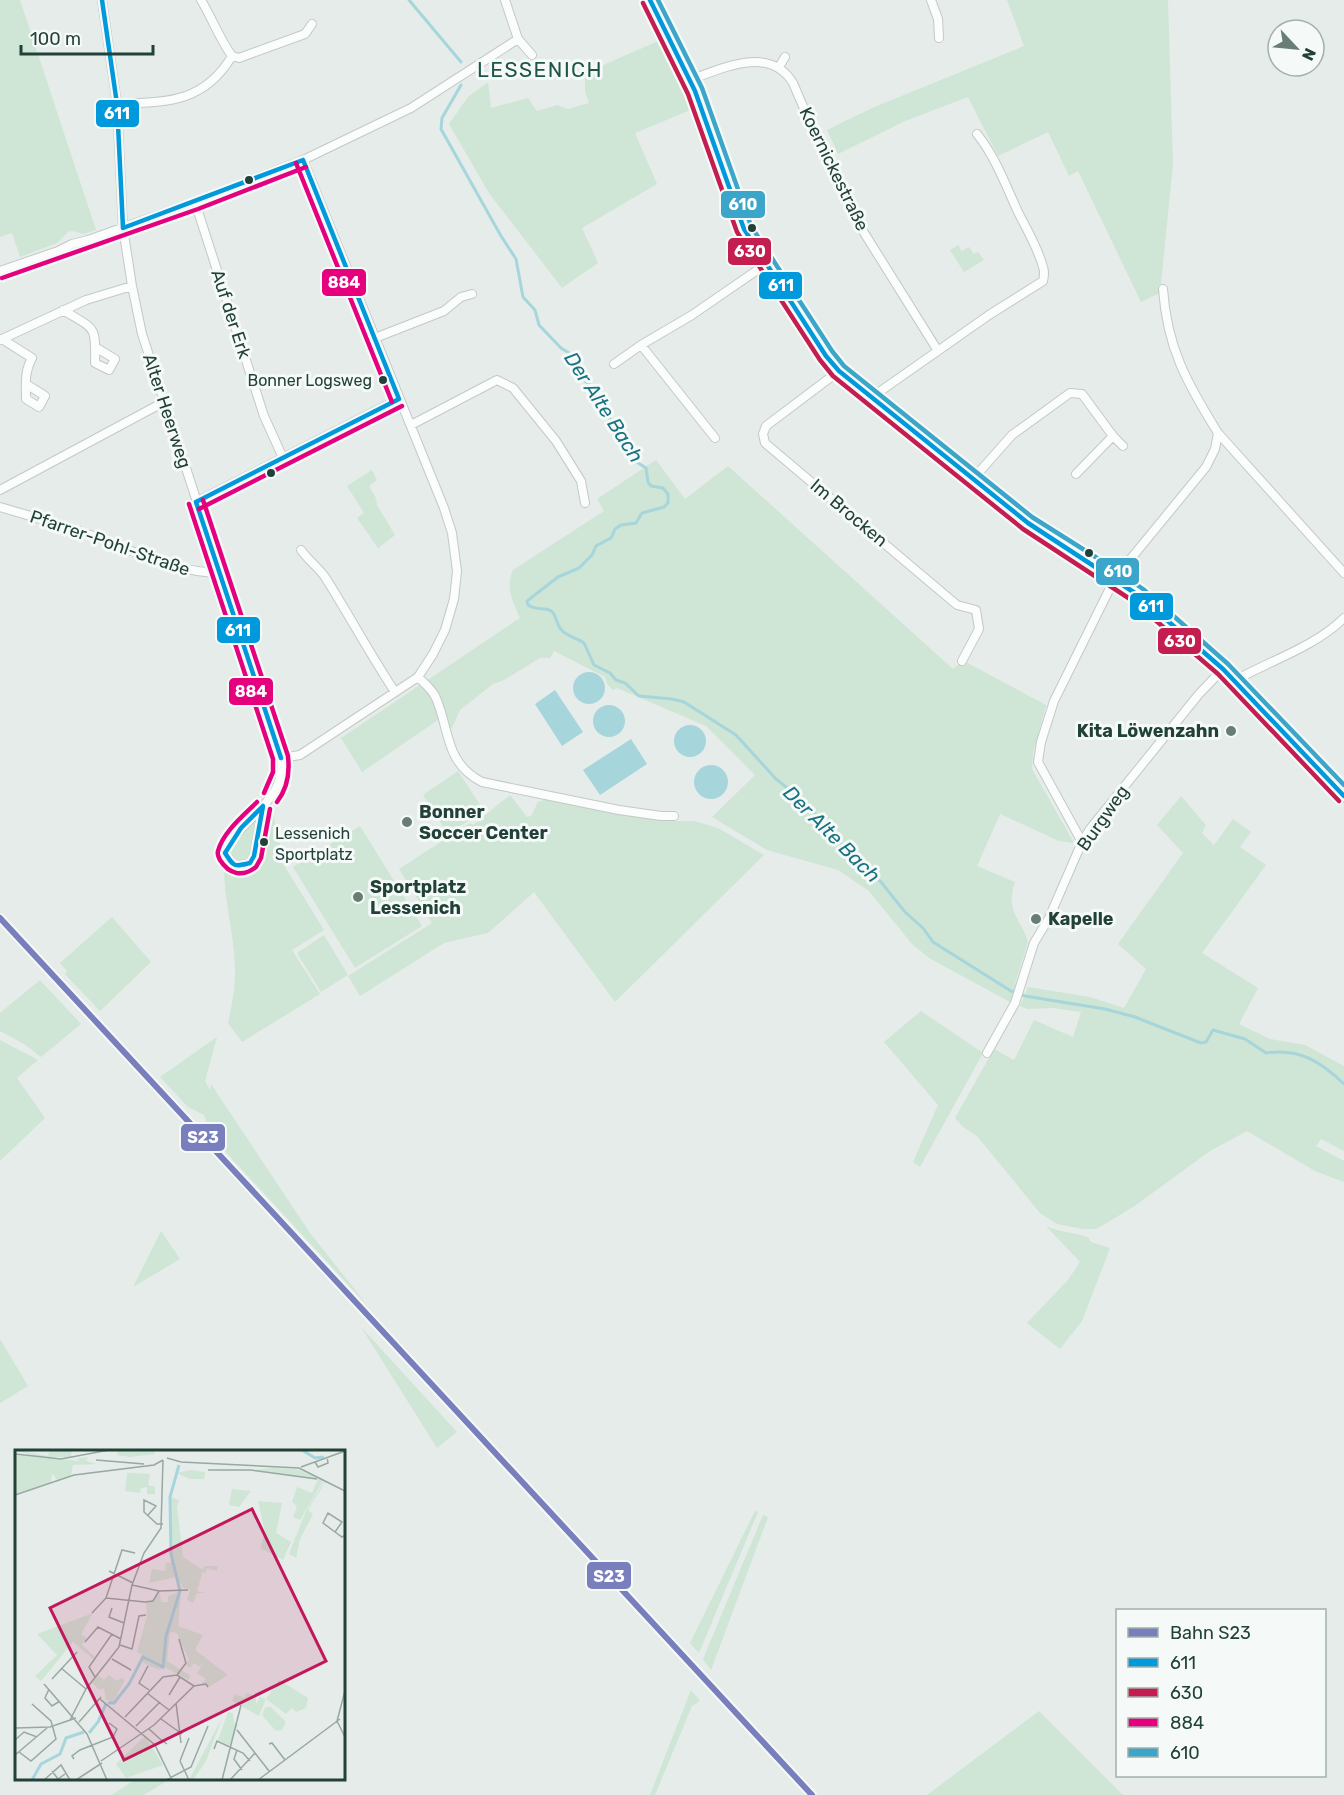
<svg xmlns="http://www.w3.org/2000/svg" width="1344" height="1795" font-family="Rubik,sans-serif">
  <rect width="100%" height="100%" fill="#e6ece9"/>
  <!-- green -->
  <path fill="#cfe5d5" d="M0,0H20L96,230L84,234L72,231L68,232L57,243L20,257L12,233L0,237Z
    M1007,0H1168L1173,164L1160,293L1141,302L1078,171L1069,176L1048,132L998,156L968,97L905,121L838,154L827,130L872,108L1024,46Z
    M663,39L693,109L635,133L657,184L582,228L598,263L562,288L489,193L449,124L468,97L488,82L491,108L528,98L537,111L557,105L568,109L589,103L585,91V73Z
    M958,245L962,251L969,247L974,254L978,252L984,260L964,272L950,250Z
    M656,460L685,499L728,466L953,669L964,661L1046,705L1033,753L1032,769L1074,843L1059,841L1000,814L977,866L1015,882C1005,912 1020,916 1028,942L1015,984L1019,985L1010,1002L929,958L912,944L869,891L838,870L767,850L712,817L755,775L706,726L617,688L613,690L607,684L605,677L554,651L550,658H540L504,680L493,684L460,710L452,728L438,720L362,772L341,738L520,618C513,603 505,587 513,570L604,511L597,499Z
    M372,470L377,480L369,486L376,498L377,505L395,535L378,548L357,518L364,513L347,486Z
    M458,771L484,811L448,834L423,795Z
    M510,795L527,817L531,816L538,802L547,799L622,814L671,821H694L718,828L764,855L615,1002L534,892L488,933L444,943L360,996L348,976L432,923L399,869L470,823L473,825Z
    M1181,796L1206,825L1202,833L1214,845L1233,819L1251,832L1240,847L1266,865L1202,953L1258,988L1239,1024L1270,1039L1305,1045L1344,1066V1151L1321,1139L1316,1146L1344,1161V1182L1315,1171L1247,1131L1210,1151L1136,1205L1105,1224L1096,1229H1083L1057,1224L1040,1213L977,1136L963,1127L955,1118L994,1049L1014,1060L1034,1020L1073,1037L1081,1012L1053,1008L1027,1009L1020,1006L1028,987L1090,997L1124,1008L1146,969L1118,944L1183,853L1157,825Z
    M273,814L285,867L324,930L292,950L320,994L242,1042L228,1023C232,1006 235,989 235,971C235,937 224,902 224,868L243,873C268,863 268,837 273,814Z
    M251,821H254L255,824L249,854L246,859L238,861L232,857L231,850Z
    M360,826L422,926L355,968L293,867Z
    M112,917L151,962L100,1011L65,974L67,971L60,963Z
    M324,935L348,975L321,992L297,953Z
    M40,980L81,1024L41,1057L24,1044L0,1031V1013Z
    M921,1011L983,1053L920,1167L913,1162L938,1105L884,1042Z
    M217,1037L205,1081L210,1090L211,1084L310,1233L367,1305L211,1136L204,1115L188,1107L160,1077Z
    M0,1040L38,1060L17,1078L45,1118L0,1161Z
    M1046,1226C1061,1233 1076,1232 1089,1238L1091,1242L1110,1248L1082,1321L1060,1349L1027,1323L1068,1280L1080,1262Z
    M161,1231L180,1259L133,1287Z
    M361,1327L457,1432L437,1448Z
    M0,1339L28,1386L0,1403Z
    M755,1511L758,1512L699,1653L690,1643Z
    M763,1515L768,1517L711,1670L703,1659Z
    M691,1690L700,1701L692,1706L655,1795H650Z
    M1039,1711L1123,1795H927Z
    M136,1779V1778L170,1779L144,1795H112Z"/>
  <!-- water -->
  <path fill="#a6d6dc" d="M573 688a16 16 0 1 1 32 0a16 16 0 1 1-32 0Z
    M555,690L583,732L562,746L535,704Z
    M593 721a16 16 0 1 1 32 0a16 16 0 1 1-32 0Z
    M674 741a16 16 0 1 1 32 0a16 16 0 1 1-32 0Z
    M631,739L647,764L600,795L583,770Z
    M694 782a17 17 0 1 1 34 0a17 17 0 1 1-34 0Z"/>
  <g fill="none" stroke-linecap="round" stroke-linejoin="round">
    <!-- stream -->
    <path stroke="#a6d6dc" stroke-width="3" d="M409,0L461,62
      M461,85L442,118L441,129L501,236L516,259L523,297L535,310L539,325L561,348L577,358L581,378C596,388 603,399 607,417L620,424L632,444L635,461L646,468L648,482L651,486L663,488L668,494V503L664,507L642,513L636,523L621,525L615,529L611,538L596,546L592,555L579,568L558,577L527,601L528,605C537,611 545,607 551,611C556,614 556,623 560,628C566,637 576,637 584,643L594,665L610,673L616,680L625,683L639,696L672,699L684,702L736,735L776,779L806,803L853,858L881,882L905,912L923,928L933,942L1011,991L1025,996L1105,1009L1135,1017L1201,1043L1206,1042L1213,1030L1245,1039L1266,1053C1300,1048 1321,1062 1344,1084"/>
    <defs>
      <path id="street" d="M102,0L117,104L123,228L132,286L142,334L281,758C287,803 241,815 225,853L232,864L237,866L250,863L254,856L263,806
        M201,0C212,18 220,40 232,56L239,58L305,34L312,24
        M505,0L518,39L532,55
        M931,0L938,19L939,38
        M779,67L785,57
        M690,80C723,68 770,45 793,83L814,132L863,231L938,351
        M117,104C167,102 204,103 232,56
        M195,202L264,416L283,458
        M0,271L58,251L72,244L88,240L195,202L303,160L411,108L518,39
        M63,310C95,330 96,324 95,363L109,370L115,359L95,347
        M375,338L444,311L461,297L472,294
        M2,339L32,358C24,372 26,384 26,399L39,407L45,396L26,384
        M0,340L86,300L132,286
        M641,345L715,438
        M614,364L641,345L692,315L766,264
        M839,371L766,426L763,434L765,443L957,605L976,610L979,629L962,661
        M872,397L989,315L1043,281C1044,276 1045,272 1043,267C1038,248 1027,230 1018,212C1006,186 995,156 977,134
        M411,425L497,380L513,388L556,441L581,481L585,503
        M1218,433L1344,573
        M1076,474L1113,436
        M973,479L1012,435L1070,393L1082,394L1113,436L1123,446
        M0,490L164,402
        M196,502L399,399
        M0,507C31,516 62,525 93,536C134,551 176,573 221,573
        M301,550C308,560 318,567 325,577C349,615 370,654 395,692
        M418,677C424,683 433,690 436,698C450,731 445,763 482,782L619,810L661,816H674
        M1234,681C1271,660 1313,648 1344,618
        M281,758L300,755L418,677L433,654L445,630L454,599L457,571L452,533L444,508L303,160
        M1082,842L1038,762L1041,742L1054,701L1115,578L1206,467L1215,449L1218,433C1187,383 1167,348 1163,289
        M987,1053L1015,1003L1034,943L1049,918L1082,842L1090,829L1199,694L1223,669"/>
      <path id="secondary" d="M650,0L695,91L744,229L826,356L839,371L1028,523L1101,569L1138,595L1223,669L1344,796"/>
    </defs>
    <!-- street casing -->
    <use href="#street" stroke="#c3c9c6" stroke-width="10"/>
    <!-- secondary casing -->
    <use href="#secondary" stroke="#c2cac6" stroke-width="14"/>
    <!-- street -->
    <use href="#street" stroke="#fbfcfc" stroke-width="8"/>
    <!-- secondary -->
    <use href="#secondary" stroke="#fbfcfc" stroke-width="10"/>
    <defs>
      <path id="bus-1" d="M102,0L117,104L123,228
        M650,0L695,91L744,229L826,356L839,371L1028,523L1138,595L1223,669L1344,796
        M303,160L399,399
        M123,228L303,160
        M196,502L281,758
        M196,502L399,399
        M263,806L254,856L250,863C234,867 234,867 225,853L241,828Z"/>
      <path id="bus-2" d="M643,3L688,94L737,232L820,360L833,376L1023,529L1133,601L1218,674L1339,801"/>
      <path id="bus-3" d="M296,163L392,402
        M2,278L198,209L306,167
        M203,500L288,756
        M189,504L273,759V772L264,793
        M199,509L402,406
        M257,802C244,815 223,832 218,851C217,855 218,856 220,860C229,874 242,878 256,867L261,858L270,809
        M277,802C287,789 290,774 288,757"/>
      <path id="bus-4" d="M658,0L702,88L751,226L832,351L844,366L1032,517L1105,563L1143,589L1228,664L1344,785"/>
    </defs>
    <!-- bus-1 casing -->
    <use href="#bus-1" stroke="#f5faf8" stroke-width="9"/>
    <!-- bus-2 casing -->
    <use href="#bus-2" stroke="#f5faf8" stroke-width="9"/>
    <!-- bus-3 casing -->
    <use href="#bus-3" stroke="#f5faf8" stroke-width="9"/>
    <!-- bus-4 casing -->
    <use href="#bus-4" stroke="#f5faf8" stroke-width="9"/>
    <!-- bus-1 -->
    <use href="#bus-1" stroke="#0099dc" stroke-width="4.5"/>
    <!-- bus-2 -->
    <use href="#bus-2" stroke="#c41e50" stroke-width="4.5"/>
    <!-- bus-3 -->
    <use href="#bus-3" stroke="#e5007d" stroke-width="4.5"/>
    <!-- bus-4 -->
    <use href="#bus-4" stroke="#3ba6ca" stroke-width="4.5"/>
    <defs>
      <path id="rail-1" d="M0,918L812,1795"/>
    </defs>
    <!-- rail-1 casing -->
    <use href="#rail-1" stroke="#f5faf8" stroke-width="10"/>
    <!-- rail-1 -->
    <use href="#rail-1" stroke="#787fbc" stroke-width="6"/>
  </g>
  <!-- markers -->
  <g fill="#224138" stroke="#f5faf8" stroke-width="2">
    <circle cx="249" cy="180" r="5"/>
    <circle cx="752" cy="228" r="5"/>
    <circle cx="383" cy="380" r="5"/>
    <circle cx="271" cy="473" r="5"/>
    <circle cx="1089" cy="553" r="5"/>
    <circle cx="264" cy="842" r="5"/>
  </g>
  <g fill="#677d76" stroke="#f5faf8" stroke-width="2">
    <circle cx="1231" cy="731" r="6"/>
    <circle cx="407" cy="822" r="6"/>
    <circle cx="358" cy="897" r="6"/>
    <circle cx="1036" cy="919" r="6"/>
  </g>
  <g text-anchor="middle" dominant-baseline="central" stroke-width="6" stroke-linejoin="round" paint-order="stroke">
    <!-- bus labels -->
    <g font-size="16" fill="#224138" stroke="#f5faf8" text-anchor="end">
      <text x="372" y="380">Bonner Logsweg</text>
      <text x="275" y="833" text-anchor="start">Lessenich<tspan x="275" dy="21">Sportplatz</tspan></text>
    </g>
    <!-- street labels -->
    <g font-size="18" fill="#224138" stroke="#f5faf8">
      <text transform="translate(834 169) rotate(64)">Koernickestraße</text>
      <text transform="translate(231 314) rotate(72)">Auf der Erk</text>
      <text transform="translate(167 411) rotate(72)">Alter Heerweg</text>
      <text transform="translate(849 513) rotate(40)">Im Brocken</text>
      <text transform="translate(110 543) rotate(19)">Pfarrer-Pohl-Straße</text>
      <text transform="translate(1103 818) rotate(-55)">Burgweg</text>
    </g>
    <!-- poi labels -->
    <g font-size="18" font-weight="bold" fill="#224138" stroke="#f5faf8" text-anchor="start">
      <text x="1219" y="731" text-anchor="end">Kita Löwenzahn</text>
      <text x="419" y="812">Bonner<tspan x="419" dy="21">Soccer Center</tspan></text>
      <text x="370" y="887">Sportplatz<tspan x="370" dy="21">Lessenich</tspan></text>
      <text x="1048" y="919">Kapelle</text>
    </g>
    <!-- water labels -->
    <g font-size="20" font-style="italic" fill="#187281" stroke="#f5faf8">
      <text transform="translate(604 407) rotate(57)">Der Alte Bach</text>
      <text transform="translate(832 834) rotate(45)">Der Alte Bach</text>
    </g>
    <!-- quarter labels -->
    <g font-size="21" letter-spacing="1.5" fill="#1d5546" stroke="#f5faf8">
      <text x="540" y="69">LESSENICH</text>
    </g>
  </g>
  <!-- overview -->
  <g transform="translate(15 1450)">
    <rect width="330" height="330" fill="#e6ece9"/>
    <path d="M0,0L33,6L35,0H57L56,6L60,7H23ZM103,0H138L140,4L115,7L102,5ZM0,5L64,11L62,9L73,7L71,11L82,14L58,15L56,25L42,30L37,23L36,32L0,44ZM256,18L281,19L309,29L285,70L278,67L282,56L277,52L282,37L297,43L303,29L238,20ZM175,20L190,22L189,29H174L162,23ZM112,23L135,24L133,35L140,37V44H132V37L126,38L125,43L110,41ZM310,30L321,36L310,32L293,60L298,64L285,89L281,108L274,104L291,61ZM217,39L236,41L224,57L214,55ZM155,47L164,50L161,62L162,57L168,107L188,120L189,116H203L202,121L192,118L190,124L188,121L182,141L190,143H182L178,153L172,150L175,140L167,137L166,132L164,139L161,127L134,133L137,119L150,121L151,113H156ZM243,51L267,53L261,83L276,92L268,110L245,98L250,82ZM166,141L163,176L188,185L180,200L213,225L194,237L186,234L191,229L182,223L190,211L185,217L179,213L175,218L171,215L174,210L162,183L155,182L152,211L176,226L173,230L150,217L145,220L132,215L125,210L127,205L122,202L132,166L131,153L139,151L145,142L146,152H153V146ZM78,163L66,184L72,188L67,195L80,207L78,209L58,192L26,231L20,226L42,205L22,184ZM83,225L89,230L94,225L102,231L106,228L110,230L98,252L91,250L89,238L85,240L77,233ZM264,230L293,248L291,258L281,262L277,258L271,264L251,249ZM232,243L241,246V254L245,247L251,249L244,266L217,251L220,244L229,248ZM255,256L271,272L267,280L261,281L247,265L250,258ZM213,262L218,263L219,273L223,275L214,296L203,290ZM207,268L191,311L178,330H174ZM130,286L148,315L111,328L101,314Z" fill="#cfe5d5"/>
    <path fill="none" stroke="#a6d6dc" stroke-width="3" d="M287,0L300,8L309,7M93,253H99L114,234L128,207L148,217L151,186L165,141L156,104L155,47L164,15M74,283L83,272L91,254M17,330L26,314L45,304L51,288L69,282"/>
    <path fill="none" stroke="#98a8a2" stroke-width="1.5" d="M0,4L46,9L94,0M152,8L166,12L284,18L330,41M81,10L129,14M300,12L303,17L313,13L312,7M286,17L330,1M193,20H236L302,29M0,45L59,25L139,15L148,10M133,65L141,56L129,50V62L142,74H148M320,82L327,72L313,63L308,73L320,82L327,87L330,85M94,121L118,133M117,135L144,141L173,140M91,148L107,100L120,103M97,158L94,167L109,173M77,163L91,148L130,152L138,151L144,141M70,192L83,177L106,189M105,195L117,199L124,166L131,165M97,209L116,220M133,216L124,233L134,240M46,218L71,239M162,225L171,213L164,189M80,227L74,217L97,184M37,229L62,202M29,234L72,284L92,330M34,239L30,248L37,256L45,251M330,241L322,271L330,287M132,243L154,260M154,245L165,227M85,249L140,295L157,330M161,253L166,293M110,267L148,227L162,225L179,236M146,269L167,284M55,270L71,239L104,197L117,135L129,103L146,78L148,10M64,272L86,247M121,276L145,252M0,278L35,277L61,268M134,279L145,289L152,294L149,292M222,280L254,321M0,290L9,282L22,287M254,294L257,293L270,310M199,299L202,291L228,303L235,311M222,300L219,309L227,320M4,302L16,311L41,289L36,271L17,254M0,305L32,278M59,309L57,306L65,300L98,287L102,279L94,273M86,311L139,275L179,236L191,234L193,237M165,311L174,288M165,311L174,330M37,321L43,329L50,324M29,330L46,315L55,330M61,330L87,313M151,330L176,317L193,276M207,330L226,255M215,330L240,303M243,330L325,269"/>
    <path fill="#c2185b" fill-opacity="0.15" stroke="#c2185b" stroke-width="3" d="M237,59L311,211L109,310L35,158Z"/>
    <rect width="330" height="330" fill="none" stroke="#224138" stroke-width="3"/>
  </g>
  <g stroke="#f5faf8" stroke-width="2">
    <rect x="95" y="99" width="45" height="29" rx="6" fill="#0099dc"/>
    <rect x="720" y="190" width="46" height="29" rx="6" fill="#3ba6ca"/>
    <rect x="727" y="237" width="45" height="29" rx="6" fill="#c41e50"/>
    <rect x="321" y="268" width="46" height="29" rx="6" fill="#e5007d"/>
    <rect x="758" y="271" width="45" height="29" rx="6" fill="#0099dc"/>
    <rect x="1095" y="557" width="45" height="29" rx="6" fill="#3ba6ca"/>
    <rect x="1129" y="592" width="45" height="29" rx="6" fill="#0099dc"/>
    <rect x="216" y="616" width="45" height="28" rx="6" fill="#0099dc"/>
    <rect x="1157" y="627" width="45" height="28" rx="6" fill="#c41e50"/>
    <rect x="228" y="677" width="46" height="29" rx="6" fill="#e5007d"/>
    <rect x="180" y="1123" width="46" height="29" rx="6" fill="#787fbc"/>
    <rect x="586" y="1561" width="46" height="29" rx="6" fill="#787fbc"/>
  </g>
  <g font-size="16" text-anchor="middle" font-weight="bold" fill="#fff">
    <text x="117" y="119">611</text>
    <text x="743" y="210">610</text>
    <text x="750" y="257">630</text>
    <text x="344" y="288">884</text>
    <text x="781" y="291">611</text>
    <text x="1118" y="577">610</text>
    <text x="1151" y="612">611</text>
    <text x="238" y="636">611</text>
    <text x="1180" y="647">630</text>
    <text x="251" y="697">884</text>
    <text x="203" y="1143">S23</text>
    <text x="609" y="1582">S23</text>
  </g>
  <!-- legend -->
  <rect x="1116" y="1609" width="210" height="168" fill="#f5faf8" stroke="#a1b0ab" stroke-width="1.5"/>
  <rect x="1128" y="1628" width="30" height="9" fill="#787fbc" stroke="#a1b0ab" stroke-width="1.5"/>
  <text x="1170" y="1639" font-size="18" fill="#224138">Bahn S23</text>
  <rect x="1128" y="1658" width="30" height="9" fill="#0099dc" stroke="#a1b0ab" stroke-width="1.5"/>
  <text x="1170" y="1669" font-size="18" fill="#224138">611</text>
  <rect x="1128" y="1688" width="30" height="9" fill="#c41e50" stroke="#a1b0ab" stroke-width="1.5"/>
  <text x="1170" y="1699" font-size="18" fill="#224138">630</text>
  <rect x="1128" y="1718" width="30" height="9" fill="#e5007d" stroke="#a1b0ab" stroke-width="1.5"/>
  <text x="1170" y="1729" font-size="18" fill="#224138">884</text>
  <rect x="1128" y="1748" width="30" height="9" fill="#3ba6ca" stroke="#a1b0ab" stroke-width="1.5"/>
  <text x="1170" y="1759" font-size="18" fill="#224138">610</text>
  <!-- north arrow -->
  <g transform="translate(1296 48) rotate(116)"><circle r="28" fill="#f5faf8" stroke="#a1b0ab" stroke-width="1.5"/>
  <path d="M0-4.5L10 22L0 15L-10 22Z" fill="#677d76"/>
  <text y="-9" font-size="16" font-weight="bold" text-anchor="middle" fill="#224138">N</text>
  </g>
  <!-- scale -->
  <path d="M21 45v9h132v-9" fill="none" stroke="#224138" stroke-width="3"/>
  <text x="30" y="45" font-size="18" fill="#224138" stroke="#f5faf8" stroke-width="4.5" paint-order="stroke">100 m</text>
</svg>
